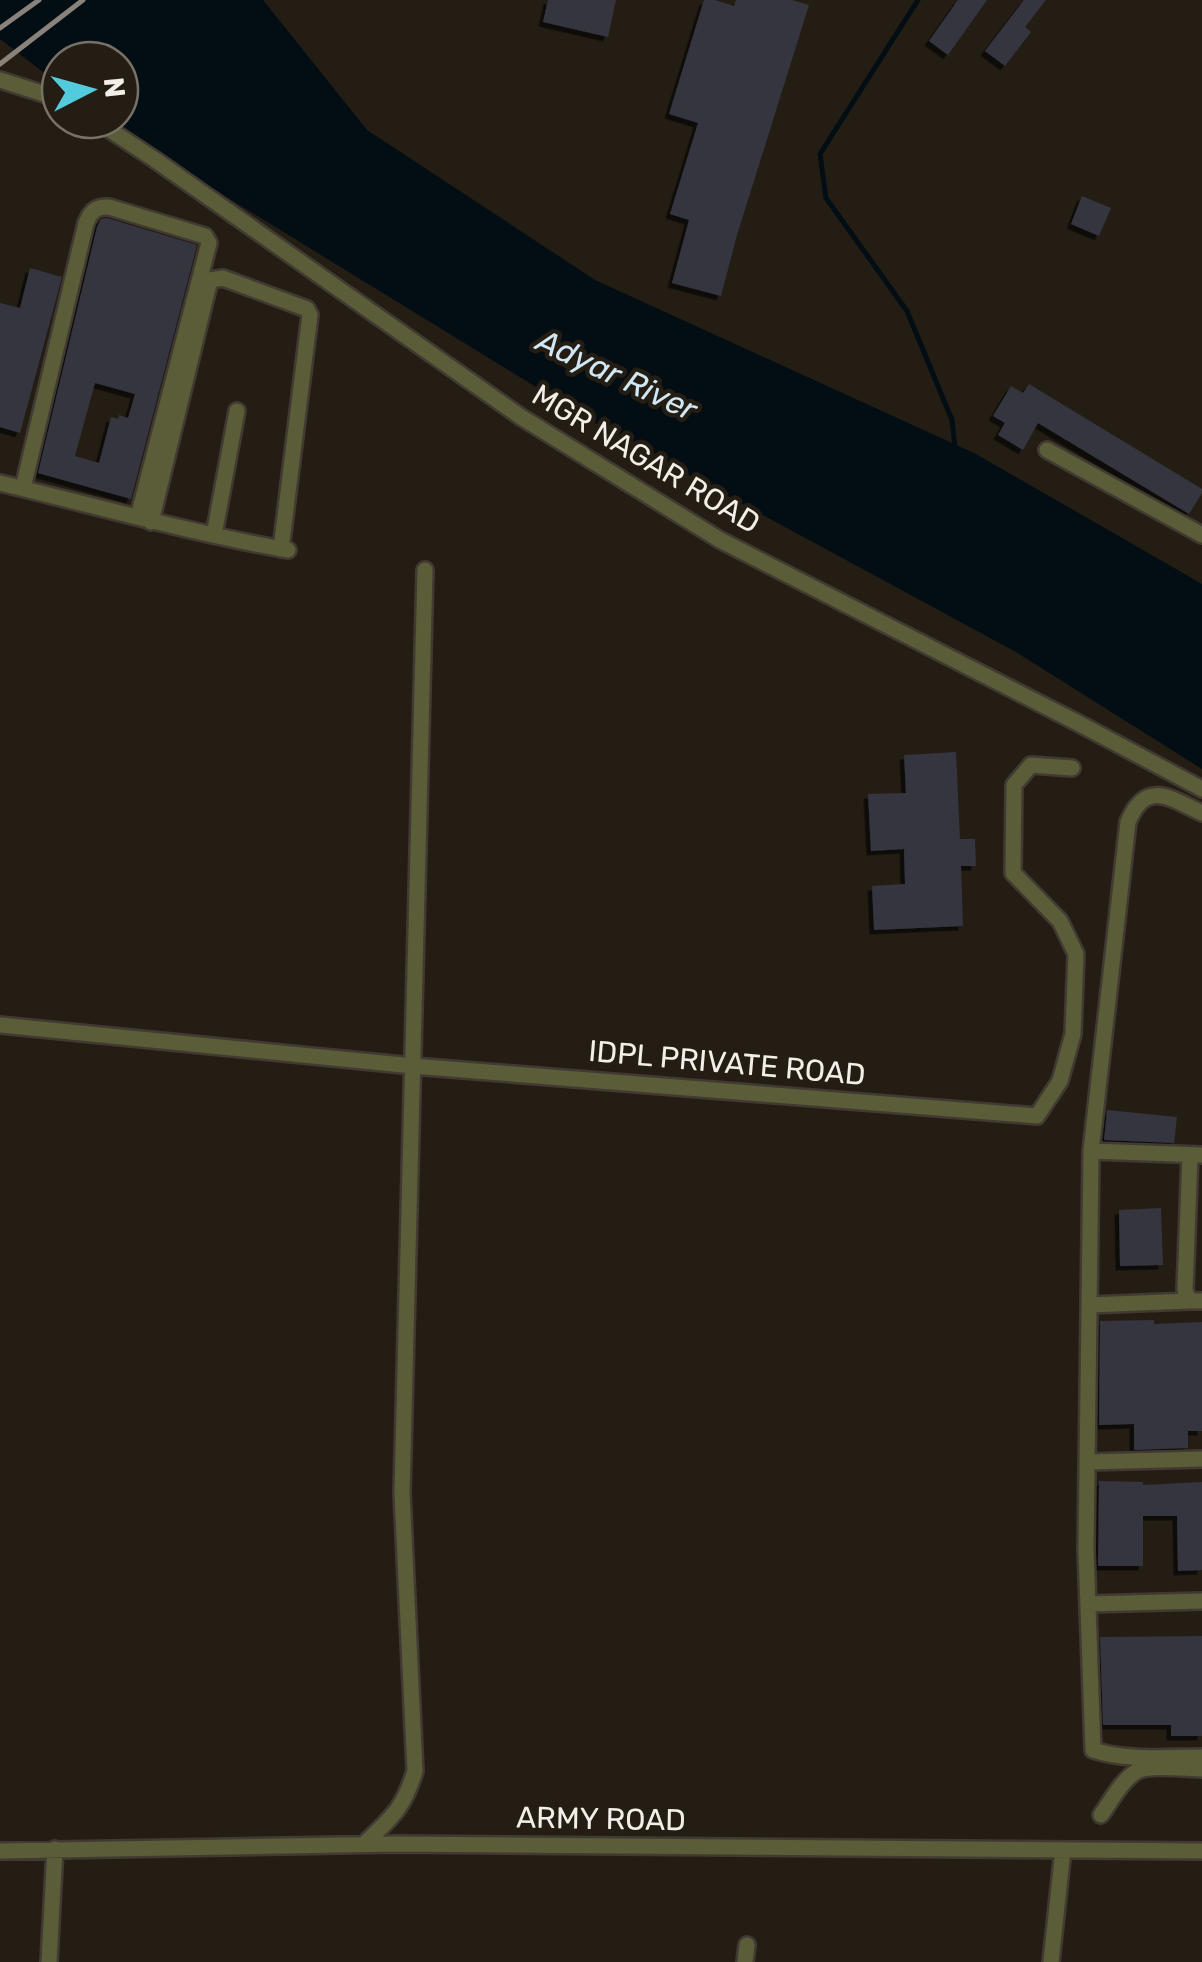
<svg xmlns="http://www.w3.org/2000/svg" width="1202" height="1962" font-family="Rubik,sans-serif">
  <defs>
    <filter id="shadow"><feDropShadow dx="-4.5" dy="4.5" stdDeviation="0" flood-color="#0009"/></filter>
  </defs>
  <rect width="100%" height="100%" fill="#241d14"/>
  <!-- water -->
  <path fill="#020d14" d="M0,0H263L367,130L595,280L976,454L1202,584V769L1016,652L606,430L124,134L106,120H120V60H60V85L0,39Z"/>
  <g fill="none" stroke-linecap="round" stroke-linejoin="round">
    <!-- stream -->
    <path stroke="#020d14" stroke-width="5" d="M918,0L820,154L826,198L907,311L952,420L955,448"/>
  </g>
  <!-- building -->
  <path fill="#343541" fill-rule="evenodd" filter="url(#shadow)" d="M548,0H616L608,37L543,22Z
    M704,0H715L734,6L736,0H792L809,5L737,235L721,296L672,283L689,220L670,214L698,123L669,114Z
    M958,0H987L948,55L929,41Z
    M1024,0H1046L1025,27L1031,32L1005,66L985,51Z
    M1082,196L1111,208L1099,236L1071,224Z
    M107,218L197,245L131,499L38,473L97,227L101,219ZM95,383L135,394L128,418L119,415L118,419L111,417L99,463L75,456Z
    M30,268L62,277L20,433L0,427V303L20,308Z
    M1029,384L1202,489V493L1189,514L1038,423L1023,450L998,435L1005,423L993,416L1011,386L1023,393Z
    M956,752L960,839H975L976,866H961L963,926L874,930L872,886L905,884L904,849L871,851L868,794L906,793L904,755Z
    M1107,1110L1177,1117L1174,1143L1104,1140Z
    M1161,1208L1163,1265L1120,1266L1119,1210Z
    M1154,1320V1324L1202,1322V1431H1188V1448L1134,1450V1424L1099,1425L1100,1321Z
    M1099,1481L1143,1482V1485L1202,1482V1570L1178,1571L1177,1516H1143V1566H1098Z
    M1202,1636V1736H1171V1725H1103L1100,1637Z"/>
  <g fill="none" stroke-linecap="round" stroke-linejoin="round">
    <defs>
      <path id="minor" d="M0,80L60,99
        M95,120L154,159L521,417L720,540L1078,723L1202,789
        M1047,450L1202,535
        M0,483C96,506 191,533 288,550
        M23,488L86,223C91,211 96,206 109,207L205,236L209,243L138,517
        M151,522L210,280L223,278L307,309L310,315L281,549
        M214,535L237,411
        M0,1025L413,1066L1037,1116L1060,1081L1073,1034L1076,954L1060,921L1013,873L1014,785L1031,765L1072,768
        M1091,1151L1128,822C1146,779 1170,798 1202,813
        M1190,1155L1185,1290L1189,1301H1202
        M1202,1155L1091,1151L1086,1550L1093,1750C1127,1761 1166,1757 1202,1757
        M1089,1305L1189,1301
        M1088,1462L1202,1459
        M1088,1604L1202,1601
        M1101,1815C1111,1801 1122,1780 1137,1771C1149,1764 1187,1769 1202,1769
        M363,1845C391,1818 403,1810 415,1771L402,1493L425,570
        M0,1851L397,1844L1202,1851
        M49,1962L55,1849
        M745,1962L747,1945
        M1051,1962L1063,1850"/>
    </defs>
    <!-- minor casing -->
    <use href="#minor" stroke="#413a32" stroke-width="20"/>
    <!-- minor -->
    <use href="#minor" stroke="#5a5d38" stroke-width="15"/>
    <!-- rail -->
    <path stroke="#89837b" stroke-width="5" d="M0,28L39,0
      M0,64L83,0"/>
  </g>
  <g text-anchor="middle" dominant-baseline="central" stroke-width="9" stroke-linejoin="round" paint-order="stroke">
    <!-- street labels -->
    <g font-size="30" fill="#f3eee7" stroke="#241d14">
      <text transform="translate(646 459) rotate(31)">MGR NAGAR ROAD</text>
      <text transform="translate(727 1063) rotate(5)">IDPL PRIVATE ROAD</text>
      <text transform="translate(601 1819) rotate(1)">ARMY ROAD</text>
    </g>
    <!-- water labels -->
    <g font-size="32" font-style="italic" fill="#d0e8f4" stroke="#241d14">
      <text transform="translate(617 375) rotate(25)">Adyar River</text>
    </g>
  </g>
  <!-- north arrow -->
  <g transform="translate(90 90) rotate(84)"><circle r="48" fill="#241d14" stroke="#777168" stroke-width="2.5"/>
  <path d="M0-8L18 38L0 25L-18 38Z" fill="#54cadd"/>
  <text y="-15" font-size="28" font-weight="bold" text-anchor="middle" fill="#f3eee7">N</text>
  </g>
</svg>
